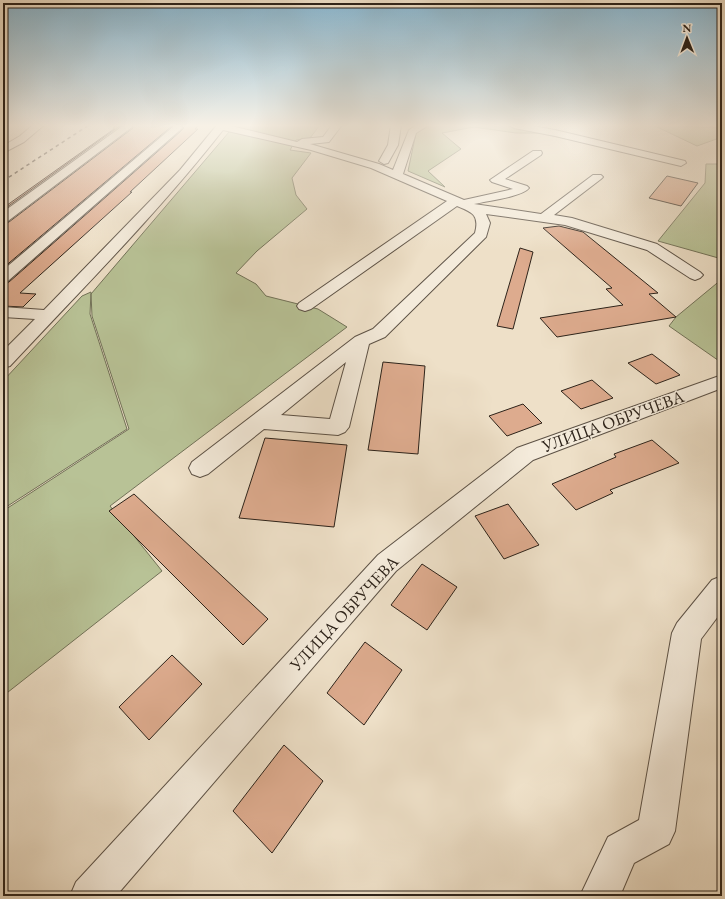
<svg xmlns="http://www.w3.org/2000/svg" width="725" height="899" font-family="'EB Garamond',serif">
  <rect width="100%" height="100%" fill="#eee0c8"/>
  <filter id="stains"><feTurbulence type="fractalNoise" baseFrequency=".005" numOctaves="4"/><feColorMatrix values="0 0 0 0 .2 0 0 0 0 .09 0 0 0 0 .02 0 0 0 .5 -.17"/></filter>
  <radialGradient id="worn" r=".72"><stop offset=".6" stop-color="#630" stop-opacity="0"/><stop offset="1" stop-color="#630" stop-opacity=".3"/></radialGradient>
  <!-- green -->
  <path fill="#b8c296" stroke="#727258" d="M235,125H320L310,138L296,140L290,150L311,153L292,178L296,195L307,209L257,251L236,273L256,284L266,296L318,309L347,327L110,506L162,571L3,696V511L129,429L92,316L91,294Z
    M430,125H503L543,133H516L474,127L442,133L461,149L428,171L445,187L408,171L416,133Z
    M653,125L722,128V137L697,146Z
    M706,164H722V259L658,241L705,183Z
    M722,279V363L669,326L676,317Z
    M91,292L90,314L127,429L3,509V381L82,296Z"/>
  <!-- building -->
  <path fill="#ddab8e" stroke="#2d231a" d="M114,125H121L3,210V208L114,129Z
    M132,125H173L3,268V223L9,222L133,128Z
    M181,125H199L195,129H198L130,192H132L20,293L36,294L23,307L3,306V284L9,282L181,131L184,128Z
    M667,176L698,183L681,206L649,198Z
    M559,226L583,232L658,293L649,294L676,317L557,337L540,318L623,305L606,289L612,288L543,228Z
    M520,248L533,252L513,329L497,326Z
    M652,354L680,375L656,384L628,363Z
    M383,362L425,366L418,454L368,450Z
    M592,380L613,398L581,409L561,391Z
    M523,404L542,423L507,436L489,416Z
    M265,438L347,445L334,527L239,518Z
    M652,440L679,463L610,490L613,493L576,510L552,484L616,457L614,454Z
    M134,494L268,619L243,645L109,511Z
    M508,504L539,545L504,559L475,516Z
    M422,564L457,587L427,630L391,605Z
    M365,642L402,670L364,725L327,693Z
    M172,655L202,684L149,740L119,707Z
    M284,745L323,781L272,853L233,811Z"/>
  <g fill="none" stroke-linecap="round" stroke-linejoin="round">
    <defs>
      <path id="minor" d="M33,125H44L24,142L3,153V146L20,136Z
        M124,125H130L132,127L8,221L3,222V212Z
        M177,125L180,126L182,128L180,130L8,281L3,283V270L174,126Z
        M217,125H227L297,142L302,139L323,137L332,125H342L329,142L310,144L379,164L393,170L409,130L417,125H429L416,133L403,174L464,200L513,189L492,182L490,180L533,151H541L542,153L541,155L505,179L527,186L529,188C522,197 486,201 474,204L541,214L593,175H601L603,177L601,179L554,215L572,218L657,244L700,272L703,275L700,278L695,280L690,278L647,250L565,225L486,214L490,223L486,237L385,337L369,344L349,427L345,432L338,435L264,429L208,474L200,477L192,474L189,468L192,462L355,337L373,329L475,233C480,214 471,212 457,206L311,309L305,311L299,309L297,306L299,303L447,201L371,168L311,150L223,130C157,214 82,289 10,366L3,368V351L35,319L3,317V307L44,310L180,170ZM346,362L330,419L281,415Z
        M391,125H401L398,145L388,163L384,164L379,161L388,145Z
        M509,125H528L555,130L685,161L686,163L681,166L555,136L514,128Z
        M711,125H722V128L713,127Z
        M722,375V388L533,460L396,571L116,896H70L76,882L378,555L517,448Z
        M722,576V611L701,639L675,831L669,844L634,863L620,896H580L608,837L639,820L672,633L677,623L712,580Z"/>
    </defs>
    <!-- minor casing -->
    <use href="#minor" stroke="#5d5246" stroke-width="2"/>
    <!-- minor -->
    <use href="#minor" fill="#f4ebdb" fill-rule="evenodd"/>
    <!-- rail -->
    <path stroke="#2d231a" stroke-width="1.5" stroke-dasharray="3.5 3.5" stroke-linecap="butt" d="M3,181L89,125"/>
  </g>
  <!-- sky -->
  <linearGradient id="sky" x2="0" y2="1"><stop stop-color="#89b8d2"/><stop offset="0.5" stop-color="#f7f1e6"/><stop offset="1" stop-color="#f7f1e6" stop-opacity="0"/></linearGradient>
  <rect width="725" height="251" fill="url(#sky)"/>
  <g text-anchor="middle" dominant-baseline="central" stroke-width="3" stroke-linejoin="round" paint-order="stroke">
    <!-- near-street labels -->
    <g font-size="17" fill="#2d231a" stroke="#f4ebdb">
      <text transform="translate(613 421) rotate(-20)">УЛИЦА ОБРУЧЕВА</text>
      <text transform="translate(344 613) rotate(-47)">УЛИЦА ОБРУЧЕВА</text>
    </g>
  </g>
  <!-- margin -->
  <rect width="725" height="899" fill="none" stroke="#eee0c8" stroke-width="16"/>
  <rect x="4" y="4" width="717" height="891" fill="none" stroke="#2d231a" stroke-width="2"/>
  <rect x="8" y="8" width="709" height="883" fill="none" stroke="#2d231a"/>
  <!-- north arrow -->
  <g transform="translate(687 38) rotate(359)" stroke="#f4ebdb" stroke-width="3" paint-order="stroke">
  <path d="M0-3L7 15L0 10L-7 15Z" fill="#2d231a"/>
  <text y="-6" font-size="11" font-weight="bold" text-anchor="middle" fill="#2d231a">N</text>
  </g>
  <rect width="100%" height="100%" filter="url(#stains)"/>
  <rect width="100%" height="100%" fill="url(#worn)"/>
</svg>
